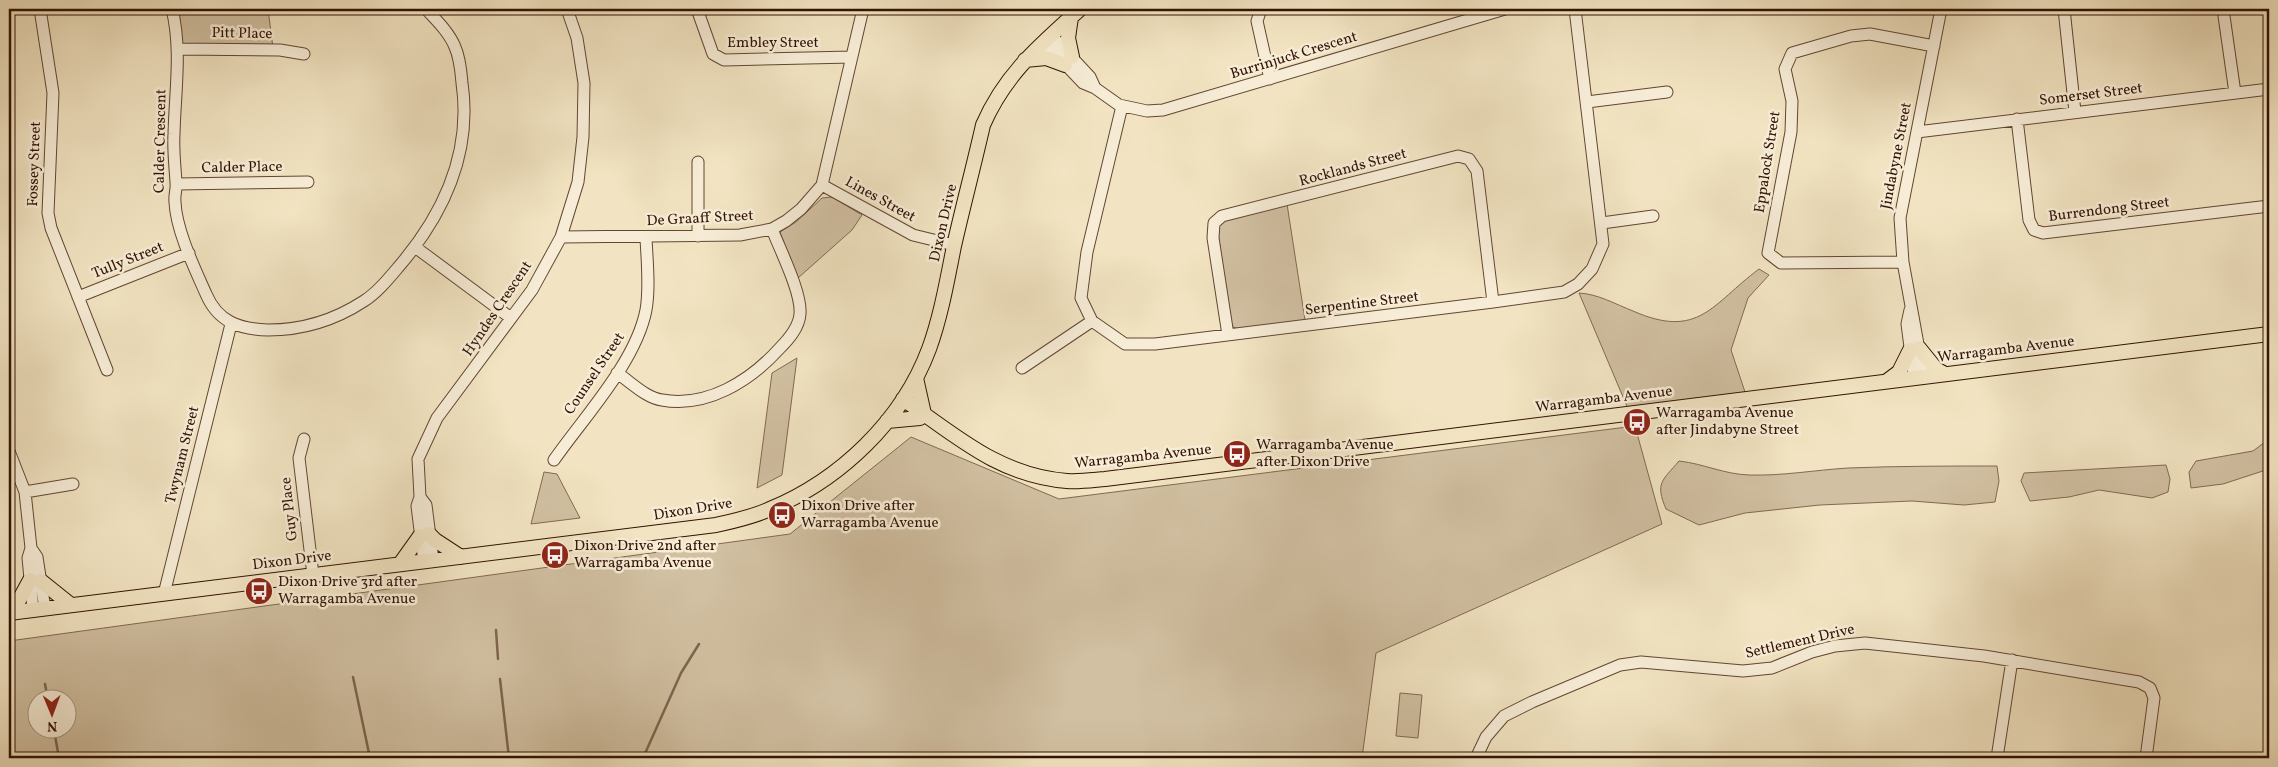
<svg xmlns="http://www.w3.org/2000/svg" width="2278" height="767" font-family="Vollkorn,serif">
  <rect width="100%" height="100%" fill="#f2e4c2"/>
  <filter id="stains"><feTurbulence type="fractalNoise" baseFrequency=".004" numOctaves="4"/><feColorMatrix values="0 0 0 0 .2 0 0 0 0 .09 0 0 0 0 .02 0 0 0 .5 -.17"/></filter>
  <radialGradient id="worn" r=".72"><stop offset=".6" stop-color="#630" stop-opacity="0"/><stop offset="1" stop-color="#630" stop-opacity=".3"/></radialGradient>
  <!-- green -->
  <path fill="#d1c0a2" stroke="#826952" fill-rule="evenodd" d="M171,9H268L273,48L181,47Z
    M832,197L862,215L852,230L798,278L780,232L796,222L822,198Z
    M1287,204L1305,320L1238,329L1231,326L1218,232L1220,224L1226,219Z
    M1759,269L1769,275L1748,298L1731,350L1746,395L1629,411L1579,293C1598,294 1615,304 1633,311C1699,340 1712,304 1759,269Z
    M797,358L782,475L757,488L772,373Z
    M1635,426L1662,524L1376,653L1362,758H9V641L790,534L911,437L1059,499ZM38,700H68V730H38Z
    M2269,439V469L2223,484L2191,488L2189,472L2196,461L2253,451Z
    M1679,461C1705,464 1723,474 1749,475C1783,476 1815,470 1848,468C1898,466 1948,466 1997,466L1999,481L1995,502L1964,505L1912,501L1820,505L1745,513L1699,525L1666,509C1655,483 1662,481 1679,461Z
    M2166,465L2170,479L2168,492L2152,498L2099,490L2069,497L2030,501L2021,481L2024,473Z
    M544,472L557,474L580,518L531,524Z
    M1400,693L1422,695L1418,738L1396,736Z"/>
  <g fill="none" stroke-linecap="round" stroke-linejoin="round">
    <!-- stream -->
    <path stroke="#7e654f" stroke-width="2.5" d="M496,630L498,659
      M353,677L370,758
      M500,679L509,758
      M45,684L48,700
      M54,730L59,758
      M643,758L681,673L699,644"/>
    <defs>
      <path id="minor" d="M40,9L53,93L48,213L51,228L107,370
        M172,9C182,50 175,92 174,134C173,150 175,166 176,182C177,189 174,195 175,202C176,230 195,269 206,294C218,322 239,329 268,330C302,330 335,320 364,301C378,292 389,278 401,264C444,213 472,152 462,83C461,71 460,58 455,47C449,32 436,20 426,9
        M697,9L713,54L724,60L852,57
        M1261,9L1257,21L1270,79
        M2064,9L2075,112
        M2223,9L2235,93
        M1051,35L1090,77L1095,88
        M1044,42L1083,83L1095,88L1119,105L1147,111L1163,110L1505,9
        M178,49L280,50L304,54
        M1587,102L1667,92
        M1122,106L1087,252L1081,298L1092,321L1125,344H1155L1493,302L1564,292L1578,284L1592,269L1603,244L1575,9
        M2017,119L2029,220L2034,230L2043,233L2269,206
        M1917,132L2269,89
        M177,184L308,182
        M822,185L913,235L954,245
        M1602,223L1653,216
        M698,236V162
        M561,237L740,235L772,229L786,221L801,209L822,185L863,9
        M415,247L511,318
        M1903,262L1781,263L1768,253L1791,132L1792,101L1785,69L1792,53L1851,36L1870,34L1934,46
        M78,297L189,253
        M1910,310L1907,324L1914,378
        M1228,335L1213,238L1214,223L1222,216L1458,156L1469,159L1477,171L1493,302
        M1022,368L1092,321
        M617,373C631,382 646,398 662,400C707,408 750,381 779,349C788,340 799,328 800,314C802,293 780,250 772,229
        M1924,377L1903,262L1900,218L1941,9
        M304,439L299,458L313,575
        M9,451L25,492L31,548L28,558L33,610
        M554,460C584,417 636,362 646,310C650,287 647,261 646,238
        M25,492L73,484
        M420,497L426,505L433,560
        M31,548L37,557L45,609
        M424,562L417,506L420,497L418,459L437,418L532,290L561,237L578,182L583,137L584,83L577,38L567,9
        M164,594L231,324
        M1476,758L1486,737L1504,716L1532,702L1620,665L1641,662L1743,671L1772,668L1812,652L1835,646L1865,643L1984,656L2139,682L2150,688L2154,698L2146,758
        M1997,758L2012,660"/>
      <path id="major" d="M1071,17L1068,38L1072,57
        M1025,60L1046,58L1065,65
        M1919,348L1936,369L1945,374
        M916,378L924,414
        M1887,381L1899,372L1910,350
        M903,399C956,436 1000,476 1067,481C1079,482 1093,480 1105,479L2269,334
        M887,421L920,418
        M429,534L435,540L461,557
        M400,564L420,536
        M41,581L71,605
        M9,613L716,525C734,521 753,517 770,509C840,480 902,421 929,349C941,316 947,281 954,246C963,206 974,165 983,125C1005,74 1040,45 1080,9
        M12,613L30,580"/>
    </defs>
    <!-- minor casing -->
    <use href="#minor" stroke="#624633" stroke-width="13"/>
    <!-- major casing -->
    <use href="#major" stroke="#321203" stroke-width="16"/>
    <!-- minor -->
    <use href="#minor" stroke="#f7edd7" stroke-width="11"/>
    <!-- major -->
    <use href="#major" stroke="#f2e4c2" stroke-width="14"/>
  </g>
  <!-- icons -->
  <defs>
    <symbol id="bus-disc" viewBox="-11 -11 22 22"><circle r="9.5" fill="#8f2418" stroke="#f7edd7"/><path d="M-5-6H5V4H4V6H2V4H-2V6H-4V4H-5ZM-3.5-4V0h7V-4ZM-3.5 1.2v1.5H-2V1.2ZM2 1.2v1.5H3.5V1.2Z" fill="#fff"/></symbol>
  </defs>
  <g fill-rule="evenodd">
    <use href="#bus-disc" x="1621" y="406" width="32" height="32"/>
    <use href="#bus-disc" x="1221" y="438" width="32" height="32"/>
    <use href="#bus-disc" x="766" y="499" width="32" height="32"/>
    <use href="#bus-disc" x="539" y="539" width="32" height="32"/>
    <use href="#bus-disc" x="243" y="575" width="32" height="32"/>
  </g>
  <g text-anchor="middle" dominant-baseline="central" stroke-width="5" stroke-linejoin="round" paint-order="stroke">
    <!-- street labels -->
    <g font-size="15" fill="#321203" stroke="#f7edd7">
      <text transform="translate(242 34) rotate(1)">Pitt Place</text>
      <text x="773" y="43">Embley Street</text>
      <text transform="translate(1294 56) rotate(-17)">Burrinjuck Crescent</text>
      <text transform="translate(2091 95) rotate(-7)">Somerset Street</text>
      <text transform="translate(161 141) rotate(-89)">Calder Crescent</text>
      <text transform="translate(1897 156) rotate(-79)">Jindabyne Street</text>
      <text transform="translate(1768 162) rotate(-81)">Eppalock Street</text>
      <text transform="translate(35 164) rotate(-88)">Fossey Street</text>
      <text transform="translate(242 168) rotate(-1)">Calder Place</text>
      <text transform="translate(1353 168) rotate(-15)">Rocklands Street</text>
      <text transform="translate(880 200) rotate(29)">Lines Street</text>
      <text transform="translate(2109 210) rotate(-7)">Burrendong Street</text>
      <text transform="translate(700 219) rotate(-3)">De Graaff Street</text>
      <text transform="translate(944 223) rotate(-77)">Dixon Drive</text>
      <text transform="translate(128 261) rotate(-22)">Tully Street</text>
      <text transform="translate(1362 304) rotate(-7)">Serpentine Street</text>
      <text transform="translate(498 309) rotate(-56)">Hyndes Crescent</text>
      <text transform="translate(2006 350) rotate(-7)">Warragamba Avenue</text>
      <text transform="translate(595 374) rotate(-56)">Counsel Street</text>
      <text transform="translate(1604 400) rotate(-7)">Warragamba Avenue</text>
      <text transform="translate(183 455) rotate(-76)">Twynam Street</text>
      <text transform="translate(1143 457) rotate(-6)">Warragamba Avenue</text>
      <text transform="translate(290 509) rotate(-96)">Guy Place</text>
      <text transform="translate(693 510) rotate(-9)">Dixon Drive</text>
      <text transform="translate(292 561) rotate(-7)">Dixon Drive</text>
      <text transform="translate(1800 642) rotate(-13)">Settlement Drive</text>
    </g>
    <!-- poi labels -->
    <g font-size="15" fill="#321203" stroke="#f7edd7" text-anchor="start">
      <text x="1656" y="413">Warragamba Avenue<tspan x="1656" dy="17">after Jindabyne Street</tspan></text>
      <text x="1256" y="445">Warragamba Avenue<tspan x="1256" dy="17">after Dixon Drive</tspan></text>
      <text x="801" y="506">Dixon Drive after<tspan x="801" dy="17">Warragamba Avenue</tspan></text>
      <text x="574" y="546">Dixon Drive 2nd after<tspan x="574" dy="17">Warragamba Avenue</tspan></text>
      <text x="278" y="582">Dixon Drive 3rd after<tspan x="278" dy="17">Warragamba Avenue</tspan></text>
    </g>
  </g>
  <!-- margin -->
  <rect width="2278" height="767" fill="none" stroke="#f2e4c2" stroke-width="30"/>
  <rect x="10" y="10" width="2258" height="747" fill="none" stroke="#321203" stroke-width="2.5"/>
  <rect x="15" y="15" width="2248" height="737" fill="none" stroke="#321203"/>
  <!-- north arrow -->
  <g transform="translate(52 714) rotate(179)"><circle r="24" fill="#f7edd7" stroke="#a89582"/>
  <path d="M0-4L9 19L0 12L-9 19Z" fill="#8f2418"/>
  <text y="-8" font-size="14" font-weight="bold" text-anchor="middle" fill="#321203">N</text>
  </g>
  <rect width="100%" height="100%" filter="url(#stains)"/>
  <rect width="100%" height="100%" fill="url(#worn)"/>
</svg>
